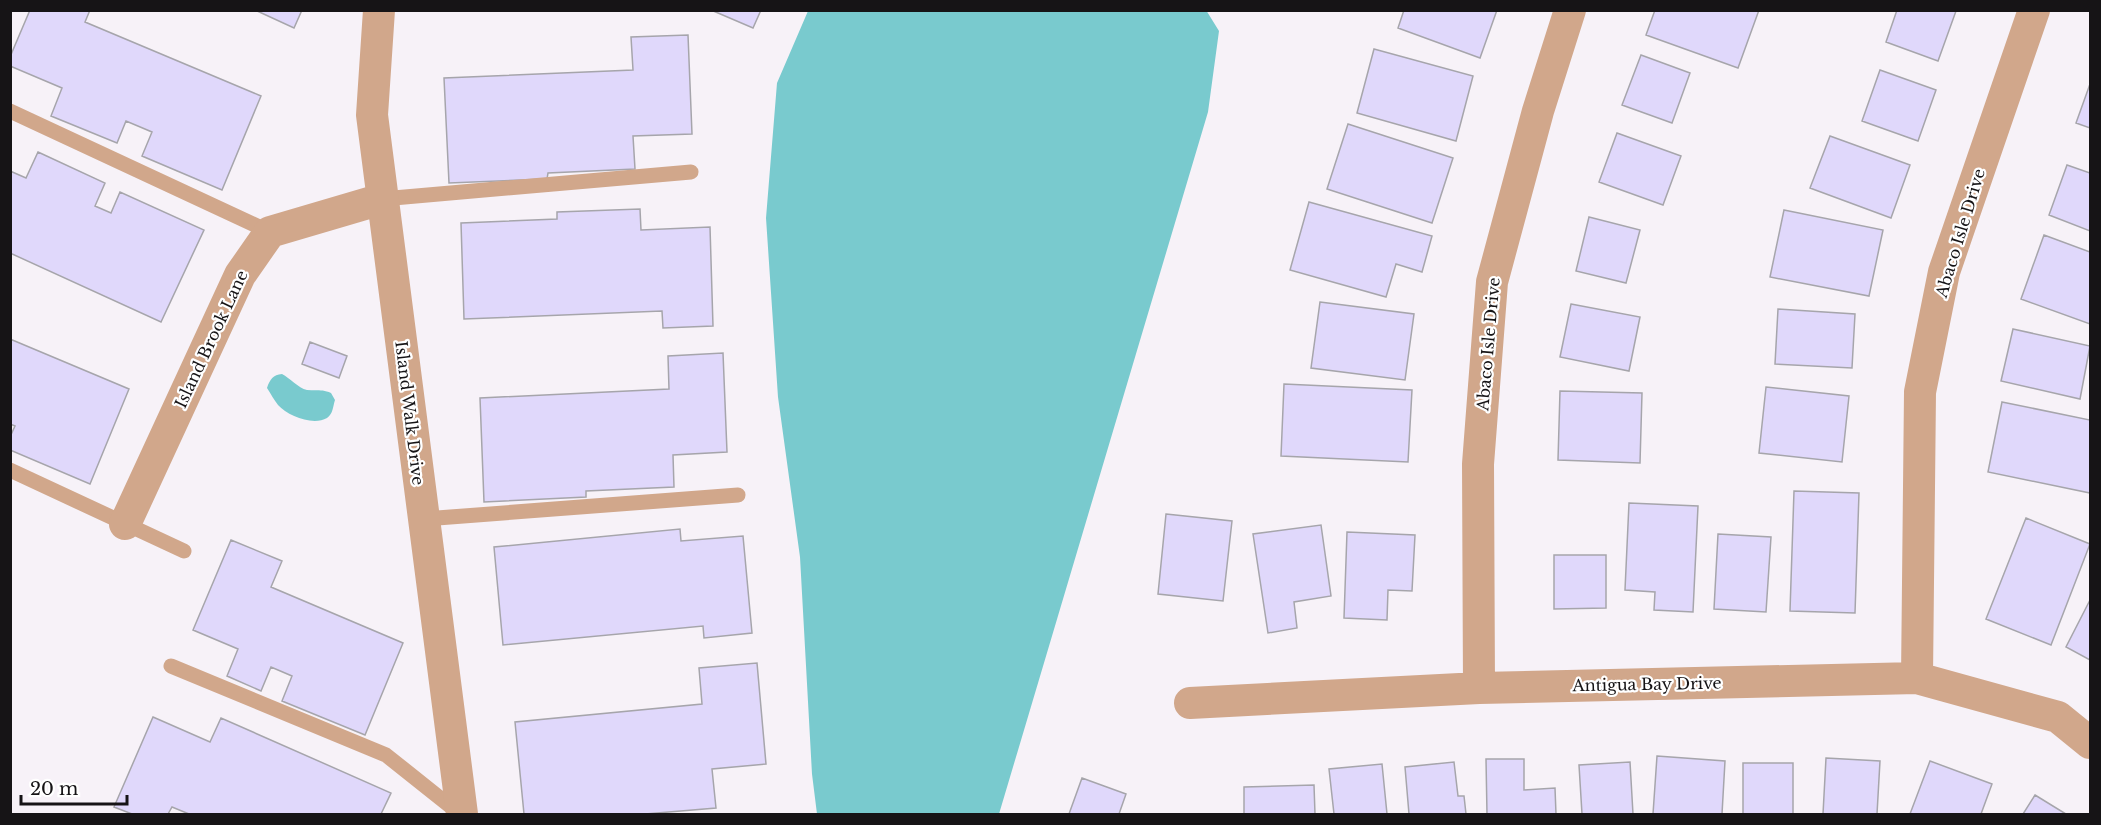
<svg xmlns="http://www.w3.org/2000/svg" width="2101" height="825" font-family="'Libre Baskerville',serif">
  <rect width="100%" height="100%" fill="#f7f2f8"/>
  <!-- water -->
  <path fill="#79cace" d="M1206,10L1219,31L1208,112L999,814H817L812,774L800,557L778,397L766,218L777,83L808,11Z
    M282,374C290,378 298,388 307,390C316,391 322,389 331,393L335,400C333,406 333,414 327,418C313,426 288,416 278,405C274,400 271,394 267,388C270,379 273,375 282,374Z"/>
  <!-- building -->
  <path fill="#e0d8fb" stroke="#a6a5ab" stroke-width="1.5" d="M30,10H90L85,22L261,96L222,190L142,156L152,132L126,121L117,143L51,116L62,88L10,66V57Z
    M255,10H302L294,28Z
    M711,10H761L753,28Z
    M1404,10H1497L1480,58L1398,28Z
    M1655,10H1759L1738,68L1646,35Z
    M1897,10L1956,11L1938,61L1886,42Z
    M688,35L692,134L633,136L635,169L548,173L547,179L449,183L444,78L633,70L631,37Z
    M1374,49L1473,76L1456,141L1357,113Z
    M1641,55L1690,73L1672,123L1622,105Z
    M1880,70L1936,90L1918,141L1862,121Z
    M2090,84V128L2076,123Z
    M1348,124L1453,158L1432,223L1327,189Z
    M1617,133L1681,156L1663,205L1599,182Z
    M1830,136L1910,165L1891,218L1810,188Z
    M38,152L105,183L95,206L111,213L120,192L204,230L161,322L10,253V171L26,178Z
    M2067,165L2090,173V231L2049,215Z
    M1309,202L1432,236L1422,272L1396,264L1386,297L1290,270Z
    M640,209L641,230L710,227L713,326L663,328L662,311L464,319L461,223L557,219V212Z
    M1784,210L1883,230L1869,296L1770,277Z
    M1589,217L1640,230L1626,283L1576,271Z
    M2044,235L2090,252V324L2021,299Z
    M1320,302L1414,314L1405,380L1311,368Z
    M1571,304L1640,317L1629,371L1560,357Z
    M1778,309L1855,314L1852,368L1775,364Z
    M2013,329L2090,346L2080,399L2001,381Z
    M10,339L129,389L90,484L10,450V437L15,426L10,424Z
    M310,342L347,356L339,378L302,364Z
    M723,353L727,452L673,455L674,487L586,491V497L484,502L480,398L669,389L668,356Z
    M1284,384L1412,390L1408,462L1281,456Z
    M1766,387L1849,396L1842,462L1759,453Z
    M1560,391L1642,393L1640,463L1558,460Z
    M2002,402L2090,420V493L1988,472Z
    M1794,491L1859,493L1855,613L1790,611Z
    M1629,503L1698,506L1693,612L1654,610L1655,592L1625,590Z
    M1166,514L1232,521L1223,601L1158,594Z
    M2026,518L2090,544L2051,645L1986,619Z
    M1321,525L1331,596L1294,602L1297,628L1268,633L1253,534Z
    M680,529L681,541L743,536L752,633L704,638L703,626L503,645L494,547Z
    M1347,532L1415,535L1412,591L1388,590L1387,620L1344,618Z
    M1718,534L1771,537L1766,612L1714,609Z
    M231,540L282,561L271,587L403,643L365,735L282,701L292,676L271,667L261,691L227,676L238,649L193,630Z
    M1554,555H1606V608L1554,609Z
    M2090,600V660L2066,647Z
    M757,663L766,764L712,769L716,808L645,814H524L515,722L702,704L699,668Z
    M153,717L210,742L221,718L391,793L381,814H189L172,807L168,814H132L114,807Z
    M1657,756L1725,761L1722,814H1653Z
    M1826,758L1880,761L1877,814H1823Z
    M1486,759H1524V790L1555,788L1556,814H1487Z
    M1930,761L1992,784L1981,814H1910Z
    M1454,762L1458,796H1464L1466,814H1409L1405,767Z
    M1630,762L1633,814H1582L1579,765Z
    M1743,763H1793V814H1743Z
    M1382,764L1387,814H1334L1329,769Z
    M1082,778L1126,794L1119,814H1069Z
    M1314,785L1315,814H1244V787Z
    M2035,795L2066,814H2023Z"/>
  <g fill="none" stroke-linecap="round" stroke-linejoin="round">
    <!-- lane -->
    <path stroke="#d1a78b" stroke-width="15" d="M10,111L270,232
      M382,199L691,172
      M10,470L184,551
      M424,519L738,495
      M171,666L386,755L460,814"/>
    <!-- street -->
    <path stroke="#d1a78b" stroke-width="32" d="M379,10L372,115L462,814
      M125,524L240,275L270,232L382,199
      M1917,678L1920,392L1944,272L2034,10
      M1479,688L1478,464L1492,282L1538,111L1570,10
      M1190,703L1479,688L1917,678L2058,717L2090,743"/>
  </g>
  <g text-anchor="middle" dominant-baseline="central" stroke-width="4.5" stroke-linejoin="round" paint-order="stroke">
    <!-- street labels -->
    <g font-size="16" fill="#161416" stroke="#fff">
      <text transform="translate(1960 233) rotate(-73)">Abaco Isle Drive</text>
      <text transform="translate(211 339) rotate(-65)">Island Brook Lane</text>
      <text transform="translate(1488 344) rotate(-85)">Abaco Isle Drive</text>
      <text transform="translate(410 413) rotate(83)">Island Walk Drive</text>
      <text transform="translate(1647 684) rotate(-1)">Antigua Bay Drive</text>
    </g>
  </g>
  <!-- border -->
  <rect width="2101" height="825" fill="none" stroke="#161416" stroke-width="24"/>
  <!-- scale -->
  <path d="M21 795v9h106v-9" fill="none" stroke="#161416" stroke-width="3"/>
  <text x="30" y="795" font-size="18" fill="#161416" stroke="#ffffff" stroke-width="4.5" paint-order="stroke">20 m</text>
</svg>
